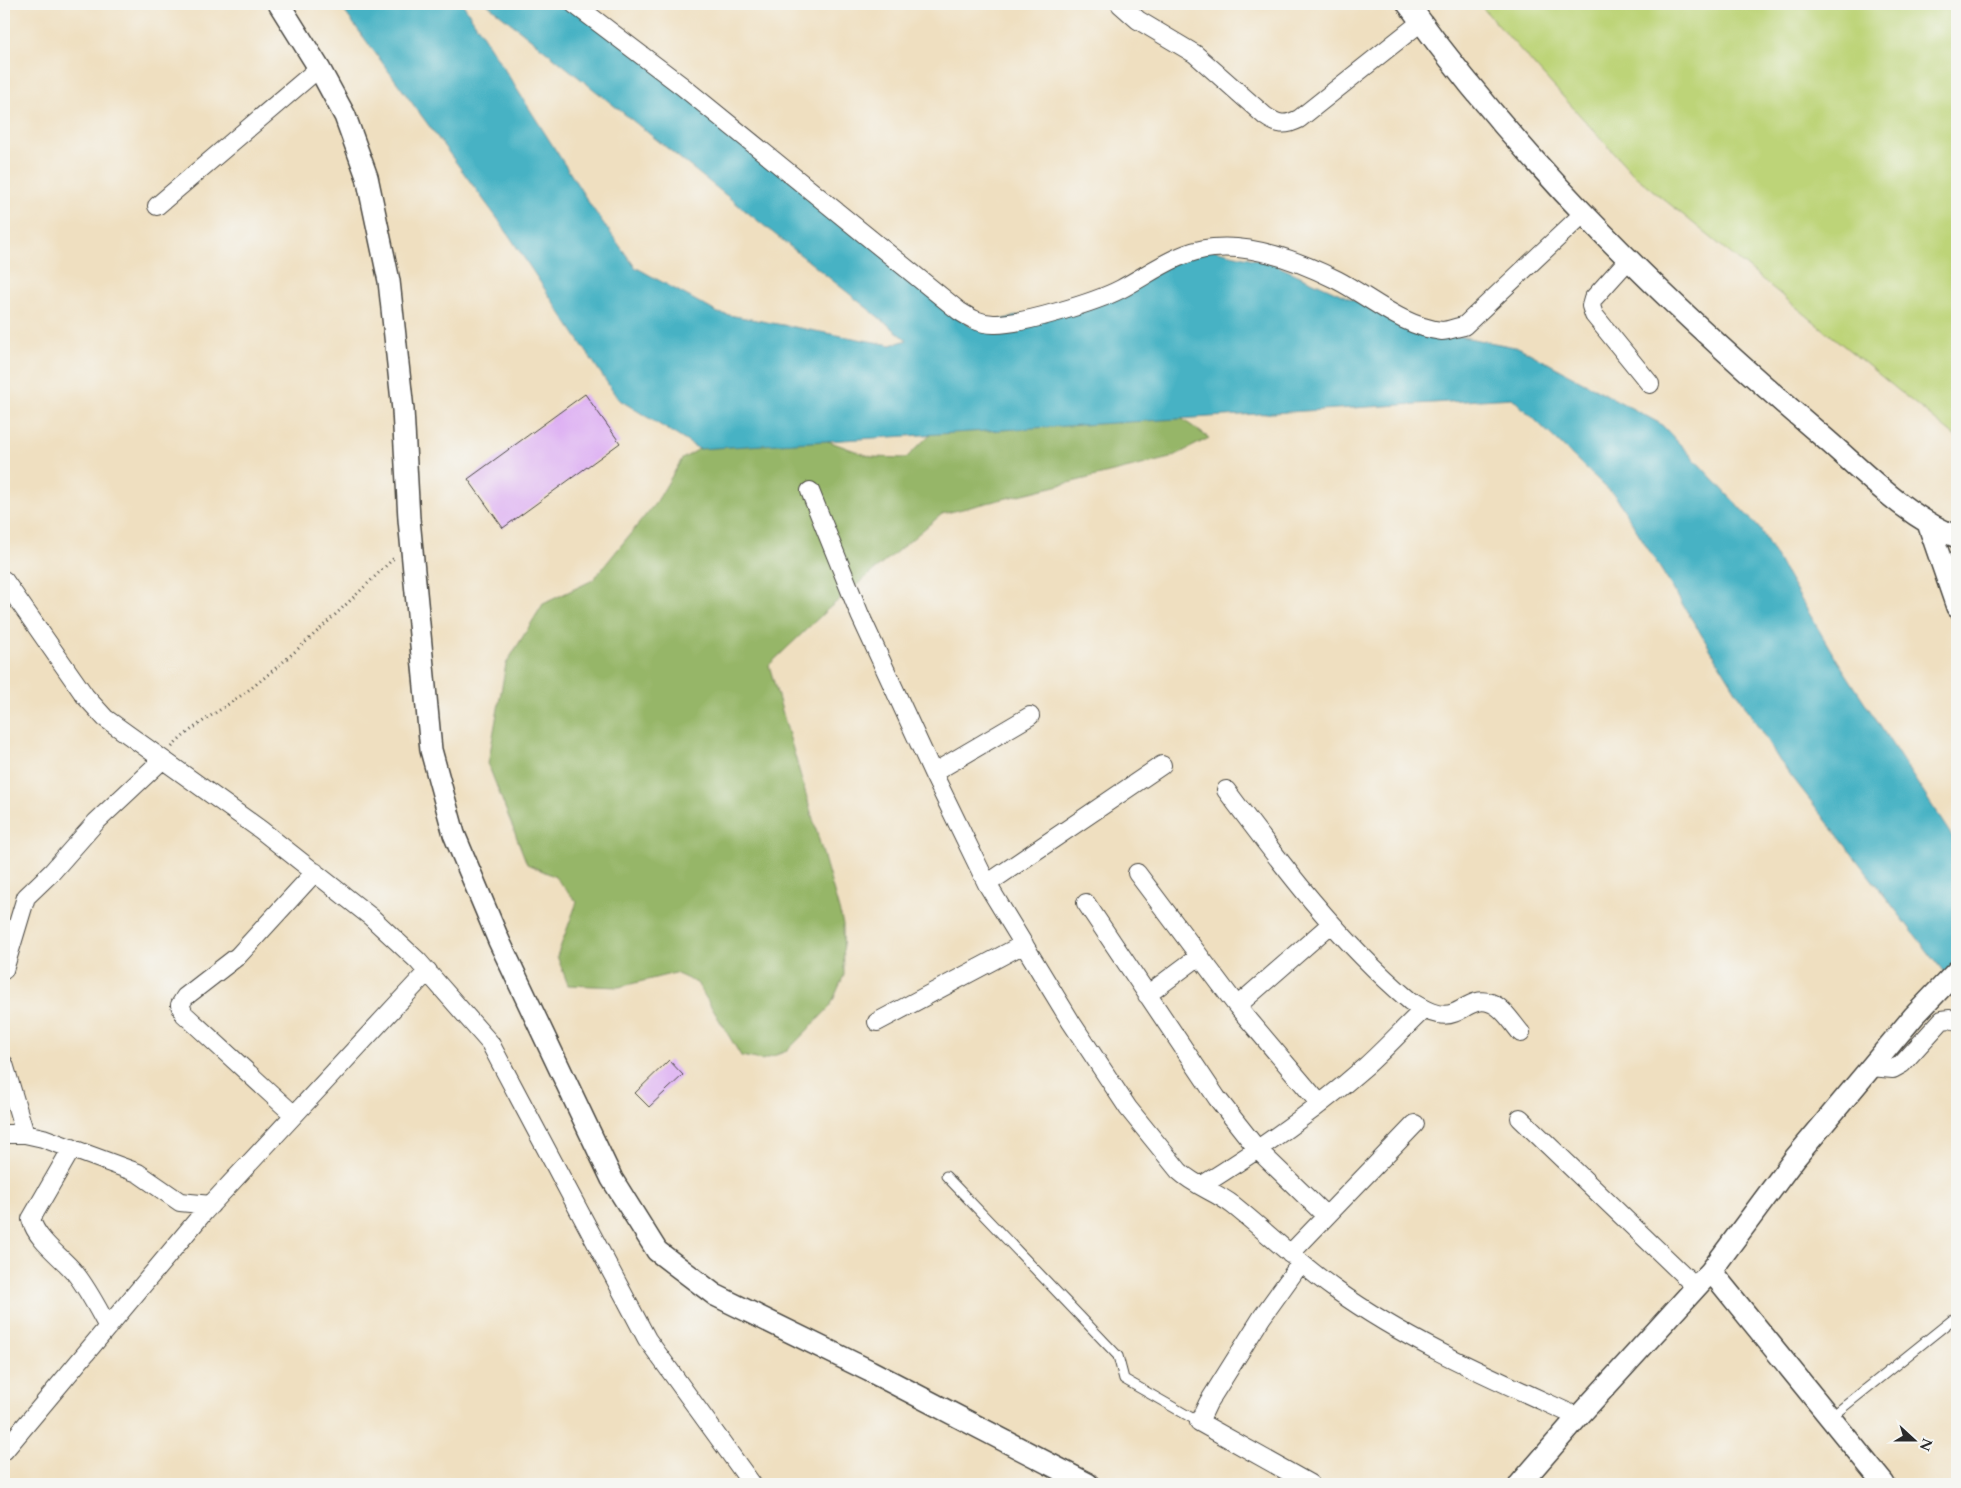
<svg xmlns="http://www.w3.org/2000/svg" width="1961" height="1488" font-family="Cardo,serif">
  <rect width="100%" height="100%" fill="#f6f6f2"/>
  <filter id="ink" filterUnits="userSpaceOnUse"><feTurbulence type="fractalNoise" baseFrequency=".02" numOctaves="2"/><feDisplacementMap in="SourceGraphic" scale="10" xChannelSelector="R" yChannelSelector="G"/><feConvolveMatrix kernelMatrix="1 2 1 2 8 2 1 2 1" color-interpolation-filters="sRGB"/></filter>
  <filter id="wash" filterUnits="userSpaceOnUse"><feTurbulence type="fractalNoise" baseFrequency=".0096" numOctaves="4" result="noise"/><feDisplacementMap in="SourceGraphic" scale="20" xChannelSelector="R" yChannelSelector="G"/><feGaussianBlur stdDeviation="1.12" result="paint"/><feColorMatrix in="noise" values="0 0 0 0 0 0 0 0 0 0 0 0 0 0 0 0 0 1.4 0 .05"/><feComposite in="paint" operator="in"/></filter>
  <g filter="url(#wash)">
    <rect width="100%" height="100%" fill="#efdfc0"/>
    <!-- green -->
    <path fill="#bdd478" stroke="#748052" d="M1479,4H1957V438L1634,175Z"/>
    <!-- forest -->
    <path fill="#96b668" stroke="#60704a" d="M1168,409L1209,438L1170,458L942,514L828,609L769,665L843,924L844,975L830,1007L787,1051L762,1060L741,1056L697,983L675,973L619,987L568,985L557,956L577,902L554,876L527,864L488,764L506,664L543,604L593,580L657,501L682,459L727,433L803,432L872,457L906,458L949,416Z"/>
    <!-- water -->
    <path fill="#46b2c4" stroke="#386e78" d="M339,4H463L591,206L635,267L718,313L891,345L907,340L487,4H575L971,327L1100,296L1200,247L1271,263L1369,307L1432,331L1520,348L1661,424L1760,529L1830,649L1957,844V989L1779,760L1616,497L1512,398L699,449L618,399L500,222Z"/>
    <g id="blocks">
      <!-- building -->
      <path fill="#ddaef3" d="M585,394L620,443L503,528L468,479Z
        M669,1060L683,1075L649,1107L635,1093Z"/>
    </g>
  </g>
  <g filter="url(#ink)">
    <use href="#blocks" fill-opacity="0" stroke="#484641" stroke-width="1"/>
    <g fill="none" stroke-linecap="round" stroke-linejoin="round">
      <defs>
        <path id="service" d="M946,1176L1118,1356L1124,1379L1199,1422
          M1831,1417L1957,1316"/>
        <path id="minor" d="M574,4L682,86L959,311C970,318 980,324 994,324C1021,325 1096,302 1121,289C1151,273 1178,251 1213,248C1254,244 1301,262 1337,280C1370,297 1403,327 1442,331C1448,331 1457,327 1464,326L1584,213
          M1120,4L1138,20L1195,54L1265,116C1278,125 1285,126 1299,119L1421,22
          M157,206L319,68
          M1629,259L1593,299L1591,306L1594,315L1650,384
          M810,491L860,615L933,773L987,884L1071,1022L1128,1108L1179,1171C1195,1186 1216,1192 1233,1205C1268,1233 1299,1264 1336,1290C1410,1343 1495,1379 1578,1417
          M4,580L85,696L105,718L261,830L371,917L418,961L490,1043L647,1339L752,1484
          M933,773L1030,716
          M1226,790C1282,865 1338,940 1410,1001C1423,1009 1439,1019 1454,1013C1466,1008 1477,997 1491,1003C1503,1007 1513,1024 1521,1033
          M1137,873L1237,1006L1320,1104
          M987,884L1162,765
          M1086,903L1217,1098L1258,1150L1326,1216
          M4,970L26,897L52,872L96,822L162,760
          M1147,995L1198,957
          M1237,1006L1331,924
          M877,1022L1024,944
          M4,1064L25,1134
          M1871,1067L1893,1069L1902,1064L1942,1020L1950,1019L1957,1021
          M294,1115L184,1014L180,1005L185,997L238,956L315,872
          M1520,1118L1696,1287
          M4,1134H25L43,1138L138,1173L180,1202L211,1205
          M72,1148L31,1219C37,1241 61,1256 75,1273C88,1289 98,1309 108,1327
          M1201,1186C1259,1150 1315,1111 1366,1066C1386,1048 1404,1028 1423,1010
          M1290,1254L1415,1124
          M1300,1264L1262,1317L1208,1403L1199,1422L1310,1484
          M4,1451L204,1212L428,971"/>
        <path id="tertiary" d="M279,4L319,68L345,116L367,177L389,281L403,410L409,519L431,750L454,834L499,941L612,1179L657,1251L715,1295L870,1371L1088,1484
          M1408,4C1525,166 1670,307 1822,436C1864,472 1906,517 1957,537
          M1929,526L1957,607
          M1711,1271L1884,1484
          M1520,1484L1578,1417L1711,1271L1795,1158L1914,1016L1957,971"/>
      </defs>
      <!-- service casing -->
      <use href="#service" stroke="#484641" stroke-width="11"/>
      <!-- minor casing -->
      <use href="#minor" stroke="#484641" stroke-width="20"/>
      <!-- tertiary casing -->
      <use href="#tertiary" stroke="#484641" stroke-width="24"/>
      <!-- path -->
      <path stroke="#484641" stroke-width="3" stroke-dasharray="1 4" stroke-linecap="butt" d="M172,747C195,723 227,707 254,686C304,646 349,602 395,557"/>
      <!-- service -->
      <use href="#service" stroke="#fff" stroke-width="9"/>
      <!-- minor -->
      <use href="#minor" stroke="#fff" stroke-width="18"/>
      <!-- tertiary -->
      <use href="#tertiary" stroke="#fff" stroke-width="21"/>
    </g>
  </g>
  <!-- margin -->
  <rect width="1961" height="1488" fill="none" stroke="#f6f6f2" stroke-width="20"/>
  <!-- north arrow -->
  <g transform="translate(1914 1440) rotate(111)" stroke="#f6f6f2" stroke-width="4" paint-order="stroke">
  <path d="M0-4L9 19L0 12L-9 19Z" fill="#2b2b2b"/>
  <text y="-8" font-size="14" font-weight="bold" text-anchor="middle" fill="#2b2b2b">N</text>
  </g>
</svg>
